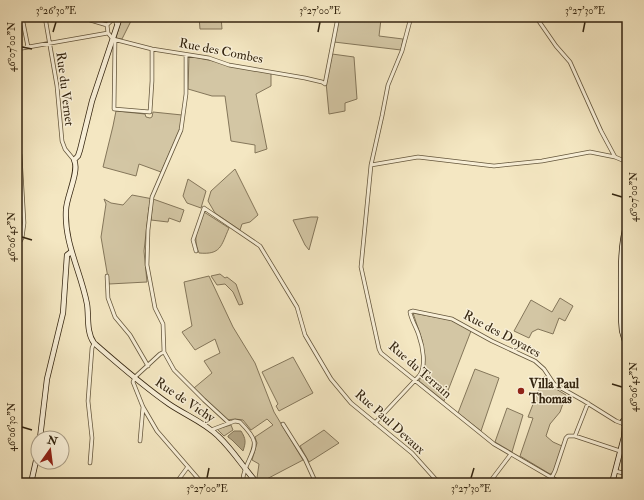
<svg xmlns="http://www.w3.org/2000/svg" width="644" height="500" font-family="'IM FELL Double Pica',serif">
  <rect width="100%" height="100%" fill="#f4e7c2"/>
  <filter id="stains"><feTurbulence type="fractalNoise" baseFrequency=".005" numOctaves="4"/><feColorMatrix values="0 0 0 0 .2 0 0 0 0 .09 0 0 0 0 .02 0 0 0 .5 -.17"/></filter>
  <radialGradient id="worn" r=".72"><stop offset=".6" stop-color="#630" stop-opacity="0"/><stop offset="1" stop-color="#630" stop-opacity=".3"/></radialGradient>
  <!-- green -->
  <path fill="#d3c6a4" stroke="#84765a" d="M122,17H133L122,39L116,38Z
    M199,17H221L222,29H200Z
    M339,17L381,19L379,36L403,39L401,50L334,42Z
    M332,54L354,57L357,99L345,103V111L329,114L326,82Z
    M189,56L271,73V86L256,94L267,149L255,153V145L231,141L225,96H212L188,89Z
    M116,111L145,114L146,117L150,118L152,117L153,112L182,115L180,130L161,172L139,164L136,176L103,167L113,126Z
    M235,169L258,215L250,222L242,224L240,230L215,213L208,201L211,191Z
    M188,179L206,191L201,208L187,203L183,196Z
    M132,195L153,199L184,210L180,222L169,218L168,222L151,220L152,208L149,207L144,251L147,282L109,284L101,237L106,204L104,199L111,203L123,205Z
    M204,212L229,228C221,246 221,255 199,253C192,235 198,229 204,212Z
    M311,217H318L309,250L305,245L293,220Z
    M220,274L225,278L227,277L236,284L243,304L239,305L233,292L225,284L217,285L211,276Z
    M209,276L233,327L255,363L274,412L303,460L261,482L257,478L259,464L252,460L257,443L255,437L273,425L267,419L251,430L243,420L235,419L227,420L194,388L212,373L204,361L220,353L215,339L195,350L184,335L182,332L192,326L184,282Z
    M560,298L573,306L565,321L559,318L553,334L538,329L532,332L529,338L514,331L531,300L552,312Z
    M413,313L451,320L471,331L444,401L419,381L425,369L422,340Z
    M293,357L313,393L279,411L276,406L278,404L262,372Z
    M475,369L499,378L481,431L458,413Z
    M544,376L551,386L566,395L560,412L550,424L546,436L553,442L562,446L554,472L550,474L520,456L533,418L528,417Z
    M507,408L523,415L512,452L495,442Z
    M231,425L233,430L224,436L217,429Z
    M324,430L339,443L309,462L300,446Z"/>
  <!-- water -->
  <path fill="#b3a585" stroke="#807256" d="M234,431H241C246,439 246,442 243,451L232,440L228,437V436Z"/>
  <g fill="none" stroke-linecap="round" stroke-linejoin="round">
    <defs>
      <path id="street" d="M22,17L28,47
        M45,17L57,86L62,141L65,149L74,160
        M80,17L107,25
        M411,17L402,51L388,85L382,116L371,165L361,267L379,349L381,353L494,444L561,483
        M536,17L556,46L570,62L601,131L615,157
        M116,23V20H112L107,25L108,33L113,39L152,49L209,58L229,65L305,78L322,82L325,84L338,17
        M115,40L114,109L150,112L152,81V49
        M17,49L108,33
        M186,55V94L181,130L152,197L148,230L147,265L155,308L163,324L164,352L160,354L135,377L133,382L143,407L157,431L202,483
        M17,139L20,155L24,223L22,238L17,247
        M371,165L418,157L494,166L542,161L590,152L615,157L627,162
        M196,251L193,240L204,208L260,246L297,307L305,335L331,379L351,403L412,453L439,483
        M107,276L108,298L115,317L130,335L148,366
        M164,352L174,370L204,400L229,423
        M375,423L420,375C426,365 423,347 419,336C417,328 411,320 410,312L413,311L452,319L492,341L535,361L544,369L554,384L584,401L616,421L624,424
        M283,424L305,459L316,483
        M211,430L235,421L240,422C260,442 256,444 246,467C244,473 242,477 243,483
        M575,436L588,403
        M140,441L143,407
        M90,463L92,438L88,401L92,348L94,343
        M615,471L627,474
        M552,477L555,471L566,438L568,436H575L620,451
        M176,483L187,468
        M489,483L511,454"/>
      <path id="secondary" d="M120,17L92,101L80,150L78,156L74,160C80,170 66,198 66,210C64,243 81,272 87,304C89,316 86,332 94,343C118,364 143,386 169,404C185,415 204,422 218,436C233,450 243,467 257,483
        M627,223C618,249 622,291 621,319L622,331L627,348
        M627,425L624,424L623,421L627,419
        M40,438L47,379L63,313L67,255L71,252
        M31,483L38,452
        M612,483L624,437L625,425"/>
    </defs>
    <!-- street casing -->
    <use href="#street" stroke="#64563c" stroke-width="4.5"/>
    <!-- secondary casing -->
    <use href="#secondary" stroke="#342510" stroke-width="6"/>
    <!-- street -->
    <use href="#street" stroke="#f8efd7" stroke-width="3"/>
    <!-- secondary -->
    <use href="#secondary" stroke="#f8efd7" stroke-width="4.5"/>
  </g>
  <!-- ticks -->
  <path fill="none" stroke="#342510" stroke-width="1.5" d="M53,32L56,22M318,32L320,22M583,32L585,22M22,47L32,49M612,194L622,197M22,237L32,240M612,384L622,387M22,427L32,430M207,478L209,468M471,478L474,468"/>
  <!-- markers -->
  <circle fill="#8f2418" stroke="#f8efd7" stroke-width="1.5" cx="521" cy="391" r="4"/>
  <g text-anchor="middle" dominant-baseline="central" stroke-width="3" stroke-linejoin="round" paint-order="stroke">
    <!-- street labels -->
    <g font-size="13" fill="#342510" stroke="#f8efd7">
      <text transform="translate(221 51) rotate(11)">Rue des Combes</text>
      <text transform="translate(65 89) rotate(83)">Rue du Vernet</text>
      <text transform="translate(502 334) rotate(28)">Rue des Doyates</text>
      <text transform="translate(420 370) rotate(41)">Rue du Terrain</text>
      <text transform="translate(185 400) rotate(34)">Rue de Vichy</text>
      <text transform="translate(390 422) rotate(42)">Rue Paul Devaux</text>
    </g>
    <!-- poi labels -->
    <g font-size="13" font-weight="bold" fill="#342510" stroke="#f8efd7" text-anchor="start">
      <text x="529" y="384">Villa Paul<tspan x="529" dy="15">Thomas</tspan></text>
    </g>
  </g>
  <!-- margin -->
  <rect width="644" height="500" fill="none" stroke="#f4e7c2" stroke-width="44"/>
  <!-- north arrow -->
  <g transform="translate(50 450) rotate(14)"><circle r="19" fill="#f8efd7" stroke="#aa9e87"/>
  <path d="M0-3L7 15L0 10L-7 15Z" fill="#8f2418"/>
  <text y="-6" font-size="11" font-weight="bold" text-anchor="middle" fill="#342510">N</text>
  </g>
  <rect x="22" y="22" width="600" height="456" fill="none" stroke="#342510" stroke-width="1.5"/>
  <g font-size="10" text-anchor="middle" fill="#342510">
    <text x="56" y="14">3°26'30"E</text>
    <text x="320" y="14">3°27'00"E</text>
    <text x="585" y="14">3°27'30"E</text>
    <text transform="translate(11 47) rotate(-90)" y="4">46°07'00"N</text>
    <text transform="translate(633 197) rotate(-90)" y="4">46°07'00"N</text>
    <text transform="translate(11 237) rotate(-90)" y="4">46°06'45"N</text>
    <text transform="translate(633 387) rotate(-90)" y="4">46°06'45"N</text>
    <text transform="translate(11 427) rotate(-90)" y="4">46°06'30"N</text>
    <text x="207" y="492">3°27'00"E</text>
    <text x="471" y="492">3°27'30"E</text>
  </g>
  <rect width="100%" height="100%" filter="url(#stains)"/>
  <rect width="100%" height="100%" fill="url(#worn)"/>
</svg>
